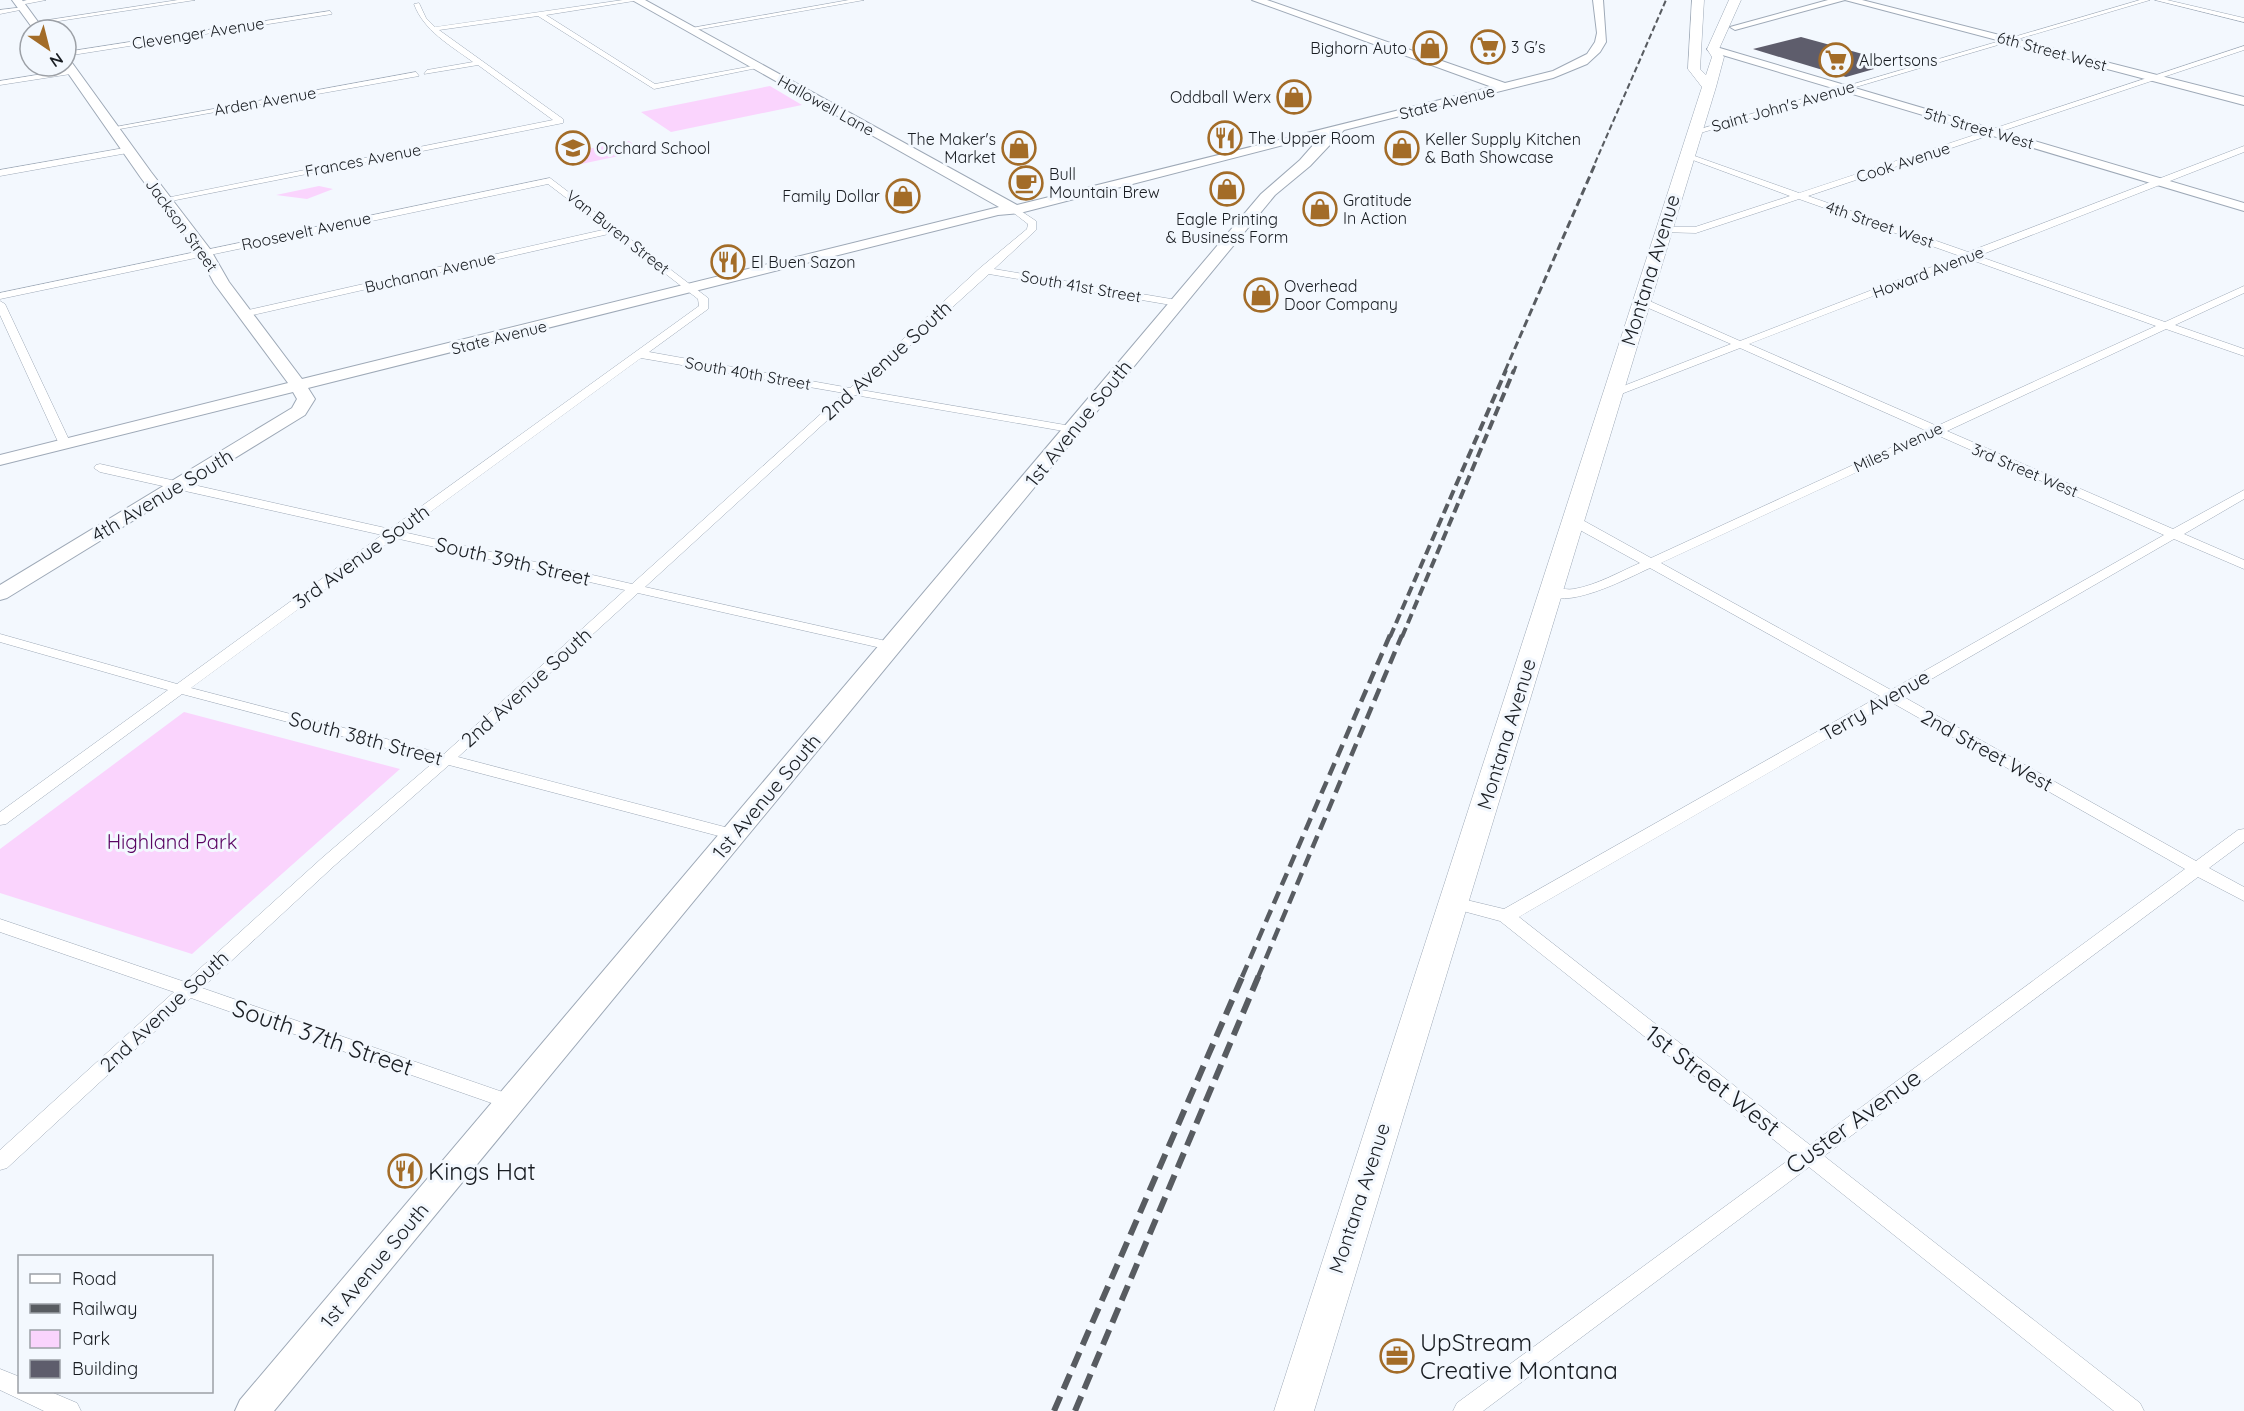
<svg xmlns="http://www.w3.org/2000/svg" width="2244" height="1411" font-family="Quicksand,sans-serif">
  <rect width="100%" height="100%" fill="#f3f8fe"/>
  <!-- green -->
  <path fill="#fad4fd" d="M770,86L802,105L671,132L641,112Z
    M629,141L643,151L581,164L567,153Z
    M319,186L333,189L307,199L276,195Z
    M184,712L400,769L192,954L0,893V849Z"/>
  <!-- building -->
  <path fill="#5e5d6c" d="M1801,37L1823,43L1895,63L1846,77L1753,49Z"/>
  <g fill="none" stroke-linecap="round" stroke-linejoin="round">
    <defs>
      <path id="street" d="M27,0H46L20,5L17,3Z
        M178,0H195L33,25L29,23Z
        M623,0H640L546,15L655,84L758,65L762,67L654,89L538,16L439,30L563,119V123L166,202L161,199L553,120L478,65L424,74L427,70L473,62C450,45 424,31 414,4L419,3L426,18L435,27Z
        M849,0H864L690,31L686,29Z
        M2140,0H2150L1697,134L1690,132Z
        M2155,0H2167L2244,18V22Z
        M25,7V9L0,14V10Z
        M330,11L332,14L66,56V52Z
        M2244,46V50L1808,196L1968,252L2244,146V152L1978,256L2165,322L2244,286V293L2175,325L2244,349V356L2166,329L1947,431L2173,529L2244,490V499L2184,534L2244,560V569L2174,539L1902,696L2196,861L2238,830L2244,829V842L2209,868L2244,887V901L2198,877L1824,1156L2140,1403L2144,1411H2114L1809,1167L1483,1411H1453L1457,1403L1794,1156L1500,921L1448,907L1445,903L1448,899L1454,897L1504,909L1880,696L1650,568C1628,578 1563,613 1542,592C1550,584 1563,591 1574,589C1597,585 1619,572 1640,563L1567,523L1566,520L1567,517H1577L1651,558L1927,431L1740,348L1616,396H1608V392L1731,344L1637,303V299H1645L1740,341L1960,256L1799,199L1696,233L1660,232V228L1663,227H1695L1790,196L1682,156L1689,154L1799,193ZM1969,259L2156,326L1937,426L1749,344ZM1937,435L2164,535L1891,690L1661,563ZM1891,702L2185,869L1810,1145L1519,917Z
        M74,69L77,73L0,85V81Z
        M416,72L419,76L114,130L110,128Z
        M130,147L133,148V152L0,176V170Z
        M550,178L708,298V309L649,352L850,388L980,268L1027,229L1028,224L1010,210L1015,207L1036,221V230L994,269L1177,300L1182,303L1177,306L989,274L861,390L1071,426L1075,427V433L855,395L645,587L895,643L897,646L895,649L890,650L638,593L458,757L740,831L742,835L740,839L734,840L449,765L334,866L202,988L517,1097L520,1102L517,1107L510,1110L503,1107L191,998L7,1168L0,1170V1150L174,992L0,932V919L185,982L322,858L435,761L182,694L6,824L0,825V812L168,690L0,642V634L177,684L382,535L100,472L94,468L96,465L100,464L390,529L699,306L698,299L613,233L244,317L239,314L244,311L607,229L548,184L0,299V293ZM641,358L844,393L632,584L403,532ZM395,538L625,590L444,754L191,688Z
        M0,301L5,304L71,444L69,447L65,448L59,444L0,315Z
        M0,1369L20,1377V1392H51L77,1403L81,1411H44L0,1390Z"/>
      <path id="secondary" d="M12,0H22L44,30H34Z
        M632,0H645L1017,205L1492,87L1252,0H1267L1505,83L1553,71L1587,54L1595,42L1597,33L1593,0H1603L1606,42L1600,52L1587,64L1553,78L1344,130L1310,166L1275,195L274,1411H235L240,1400L1261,194L1300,160L1322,135L1020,213L998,215L308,388L315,399L305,415L7,598L0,600V585L292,408L297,399L293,392L0,465V455L288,383L214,283L198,253L141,178L63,66H66V59L70,60L151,172L210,249L229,282L302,379L999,207Z
        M1828,0H1862L2244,97V105L1845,0L1735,30L1730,27Z
        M1713,46L2244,203V211L1709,51L1707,49Z"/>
      <path id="primary" d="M1692,0H1704L1700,69L1706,75L1712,57L1707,49L1729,0H1741L1719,49L1724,57L1716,87L1314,1411H1274L1702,87L1688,69Z"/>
    </defs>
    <!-- street casing -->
    <use href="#street" stroke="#9ea9b7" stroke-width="1"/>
    <!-- secondary casing -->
    <use href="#secondary" stroke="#9ea9b7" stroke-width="2"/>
    <!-- primary casing -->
    <use href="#primary" stroke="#9ea9b7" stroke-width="1"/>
    <!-- street -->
    <use href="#street" fill="#fff" fill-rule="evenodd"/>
    <!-- secondary -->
    <use href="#secondary" fill="#fff" fill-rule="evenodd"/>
    <!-- primary -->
    <use href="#primary" fill="#fff" fill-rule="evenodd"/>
    <!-- rail-far4 -->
    <path stroke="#585c61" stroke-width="2" stroke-dasharray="6 3" stroke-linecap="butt" d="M1595,163L1666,0"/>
    <!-- rail-far3 -->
    <path stroke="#585c61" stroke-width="3" stroke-dasharray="8 4" stroke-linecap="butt" d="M1505,371L1596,162
      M1514,371L1516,366"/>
    <!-- rail-far2 -->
    <path stroke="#585c61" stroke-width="4" stroke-dasharray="10 5" stroke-linecap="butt" d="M1390,637L1506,370
      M1402,637L1514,370"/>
    <!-- rail-far1 -->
    <path stroke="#585c61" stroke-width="4.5" stroke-dasharray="13 7" stroke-linecap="butt" d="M1242,977L1390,635
      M1258,977L1402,635"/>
    <!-- rail -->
    <path stroke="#585c61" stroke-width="6" stroke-dasharray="16 8" stroke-linecap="butt" d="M1054,1411L1243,975
      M1075,1411L1259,975"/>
  </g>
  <!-- icons -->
  <defs>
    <symbol id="supermarket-ring" viewBox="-11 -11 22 22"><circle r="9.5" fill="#f3f8fe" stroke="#a36c28" stroke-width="1.5"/><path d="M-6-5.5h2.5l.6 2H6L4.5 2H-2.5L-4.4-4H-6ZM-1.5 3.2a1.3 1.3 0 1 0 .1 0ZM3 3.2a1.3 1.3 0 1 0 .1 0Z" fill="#a36c28"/></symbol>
    <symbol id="shop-ring" viewBox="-11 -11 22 22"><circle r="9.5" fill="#f3f8fe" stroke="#a36c28" stroke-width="1.5"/><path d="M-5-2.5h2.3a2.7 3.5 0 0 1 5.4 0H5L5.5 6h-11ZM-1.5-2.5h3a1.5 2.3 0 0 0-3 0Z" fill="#a36c28"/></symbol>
    <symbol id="restaurant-ring" viewBox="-11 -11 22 22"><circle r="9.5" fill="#f3f8fe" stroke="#a36c28" stroke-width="1.5"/><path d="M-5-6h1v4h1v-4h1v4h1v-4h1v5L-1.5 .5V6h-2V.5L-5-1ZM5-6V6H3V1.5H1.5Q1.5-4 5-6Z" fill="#a36c28"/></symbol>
    <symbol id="school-ring" viewBox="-11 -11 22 22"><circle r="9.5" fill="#f3f8fe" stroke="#a36c28" stroke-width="1.5"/><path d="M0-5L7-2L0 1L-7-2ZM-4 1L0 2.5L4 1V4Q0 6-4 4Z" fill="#a36c28"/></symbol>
    <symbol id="cafe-ring" viewBox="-11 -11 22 22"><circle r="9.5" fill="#f3f8fe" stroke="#a36c28" stroke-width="1.5"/><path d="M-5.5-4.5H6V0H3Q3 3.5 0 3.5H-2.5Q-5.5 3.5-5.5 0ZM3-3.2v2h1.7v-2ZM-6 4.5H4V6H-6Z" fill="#a36c28"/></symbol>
    <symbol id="office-ring" viewBox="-11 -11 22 22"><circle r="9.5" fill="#f3f8fe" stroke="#a36c28" stroke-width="1.5"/><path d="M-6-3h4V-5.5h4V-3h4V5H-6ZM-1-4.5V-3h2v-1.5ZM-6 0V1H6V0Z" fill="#a36c28"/></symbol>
  </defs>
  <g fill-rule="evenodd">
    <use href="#supermarket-ring" x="1469" y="28" width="38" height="38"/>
    <use href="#shop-ring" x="1411" y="29" width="38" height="38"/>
    <use href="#supermarket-ring" x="1817" y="41" width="38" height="38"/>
    <use href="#shop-ring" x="1275" y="78" width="38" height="38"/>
    <use href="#restaurant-ring" x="1206" y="119" width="38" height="38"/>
    <use href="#school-ring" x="554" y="129" width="38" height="38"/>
    <use href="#shop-ring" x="1000" y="129" width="38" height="38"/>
    <use href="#shop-ring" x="1383" y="129" width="38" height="38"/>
    <use href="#cafe-ring" x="1007" y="164" width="38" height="38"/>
    <use href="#shop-ring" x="1208" y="170" width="38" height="38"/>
    <use href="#shop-ring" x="884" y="177" width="38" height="38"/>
    <use href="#shop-ring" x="1301" y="190" width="38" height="38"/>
    <use href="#restaurant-ring" x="709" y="243" width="38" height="38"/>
    <use href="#shop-ring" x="1242" y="276" width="38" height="38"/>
    <use href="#restaurant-ring" x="386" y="1152" width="38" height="38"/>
    <use href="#office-ring" x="1378" y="1337" width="38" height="38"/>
  </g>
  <g text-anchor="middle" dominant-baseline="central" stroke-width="6" stroke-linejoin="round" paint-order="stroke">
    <!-- far-street labels -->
    <g font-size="16" fill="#191d22" stroke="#f3f8fe">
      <text transform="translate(198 33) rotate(-9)">Clevenger Avenue</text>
      <text transform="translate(2052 51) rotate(15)">6th Street West</text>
      <text transform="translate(265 101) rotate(-10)">Arden Avenue</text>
      <text transform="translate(1447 102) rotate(-14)">State Avenue</text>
      <text transform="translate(826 105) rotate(29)">Hallowell Lane</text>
      <text transform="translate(1783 106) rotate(-16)">Saint John's Avenue</text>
      <text transform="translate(1979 128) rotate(16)">5th Street West</text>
      <text transform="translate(363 160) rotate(-11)">Frances Avenue</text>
      <text transform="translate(1903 162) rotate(-18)">Cook Avenue</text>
      <text transform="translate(1880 224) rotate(19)">4th Street West</text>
      <text transform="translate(182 225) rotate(54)">Jackson Street</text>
      <text transform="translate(306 231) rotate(-12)">Roosevelt Avenue</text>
      <text transform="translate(618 232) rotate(38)">Van Buren Street</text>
      <text transform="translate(430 272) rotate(-13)">Buchanan Avenue</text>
      <text transform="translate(1928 272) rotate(-21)">Howard Avenue</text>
      <text transform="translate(1081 286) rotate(10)">South 41st Street</text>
      <text transform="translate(499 337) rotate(-14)">State Avenue</text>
      <text transform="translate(748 373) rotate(10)">South 40th Street</text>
      <text transform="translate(1898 447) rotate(-25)">Miles Avenue</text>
      <text transform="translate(2025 470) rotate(23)">3rd Street West</text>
    </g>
    <!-- far-poi labels -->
    <g font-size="16" fill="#191d22" stroke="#f3f8fe" text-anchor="start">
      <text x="1511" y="47">3 G's</text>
      <text x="1407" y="48" text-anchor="end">Bighorn Auto</text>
      <text x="1859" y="60">Albertsons</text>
      <text x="1271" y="97" text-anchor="end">Oddball Werx</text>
      <text x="1248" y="138">The Upper Room</text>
      <text x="996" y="139" text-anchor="end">The Maker's<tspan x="996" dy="18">Market</tspan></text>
      <text x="1425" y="139">Keller Supply Kitchen<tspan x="1425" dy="18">&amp; Bath Showcase</tspan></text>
      <text x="596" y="148">Orchard School</text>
      <text x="1049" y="174">Bull<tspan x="1049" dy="18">Mountain Brew</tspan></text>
      <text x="880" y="196" text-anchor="end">Family Dollar</text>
      <text x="1343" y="200">Gratitude<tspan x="1343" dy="18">In Action</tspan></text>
      <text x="1227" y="219" text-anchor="middle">Eagle Printing<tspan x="1227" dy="18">&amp; Business Form</tspan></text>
      <text x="751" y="262">El Buen Sazon</text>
      <text x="1284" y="286">Overhead<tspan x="1284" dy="18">Door Company</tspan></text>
    </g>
    <!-- street labels -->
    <g font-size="20" fill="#191d22" stroke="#f3f8fe">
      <text transform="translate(1650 270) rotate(-73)">Montana Avenue</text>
      <text transform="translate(886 360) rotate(-42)">2nd Avenue South</text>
      <text transform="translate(1078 423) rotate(-51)">1st Avenue South</text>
      <text transform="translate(162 495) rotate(-31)">4th Avenue South</text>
      <text transform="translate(361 556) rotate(-36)">3rd Avenue South</text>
      <text transform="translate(513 561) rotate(13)">South 39th Street</text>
      <text transform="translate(526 687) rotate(-42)">2nd Avenue South</text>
      <text transform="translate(1875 705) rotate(-30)">Terry Avenue</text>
      <text transform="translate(1506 734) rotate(-73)">Montana Avenue</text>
      <text transform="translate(366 738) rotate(15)">South 38th Street</text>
      <text transform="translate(1987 750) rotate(29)">2nd Street West</text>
      <text transform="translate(766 796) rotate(-50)">1st Avenue South</text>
      <text transform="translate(164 1011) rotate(-43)">2nd Avenue South</text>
      <text transform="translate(1359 1198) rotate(-72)">Montana Avenue</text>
      <text transform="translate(374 1265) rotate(-50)">1st Avenue South</text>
    </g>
    <!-- park labels -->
    <g font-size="20" fill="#5a0463" stroke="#f3f8fe">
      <text x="172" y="841">Highland Park</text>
    </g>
    <!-- near-street labels -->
    <g font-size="24" fill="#191d22" stroke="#f3f8fe">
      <text transform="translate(323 1037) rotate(19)">South 37th Street</text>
      <text transform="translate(1713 1080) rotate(38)">1st Street West</text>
      <text transform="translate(1853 1121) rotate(-36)">Custer Avenue</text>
    </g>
    <!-- near-poi labels -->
    <g font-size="24" fill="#191d22" stroke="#f3f8fe" text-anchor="start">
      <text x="428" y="1171">Kings Hat</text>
      <text x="1420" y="1342">UpStream<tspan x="1420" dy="28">Creative Montana</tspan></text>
    </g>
  </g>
  <!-- legend -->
  <rect x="18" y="1255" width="195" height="138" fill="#f3f8fe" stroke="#9ca0a6" stroke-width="1.5"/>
  <rect x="30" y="1274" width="30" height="9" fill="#ffffff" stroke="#9ca0a6" stroke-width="1.5"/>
  <text x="72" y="1285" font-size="18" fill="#191d22">Road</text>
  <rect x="30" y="1304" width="30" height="9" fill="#585c61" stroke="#9ca0a6" stroke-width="1.5"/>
  <text x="72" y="1315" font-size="18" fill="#191d22">Railway</text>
  <rect x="30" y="1330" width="30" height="18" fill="#fad4fd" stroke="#9ca0a6" stroke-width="1.5"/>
  <text x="72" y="1345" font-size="18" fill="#191d22">Park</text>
  <rect x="30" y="1360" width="30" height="18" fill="#5e5d6c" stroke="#9ca0a6" stroke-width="1.5"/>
  <text x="72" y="1375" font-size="18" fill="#191d22">Building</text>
  <!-- north arrow -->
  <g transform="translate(48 48) rotate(145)"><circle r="28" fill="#f3f8fe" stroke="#9ca0a6" stroke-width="1.5"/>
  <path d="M0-4.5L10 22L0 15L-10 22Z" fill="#a36c28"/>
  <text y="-9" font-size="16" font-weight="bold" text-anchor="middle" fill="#191d22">N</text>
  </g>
</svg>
